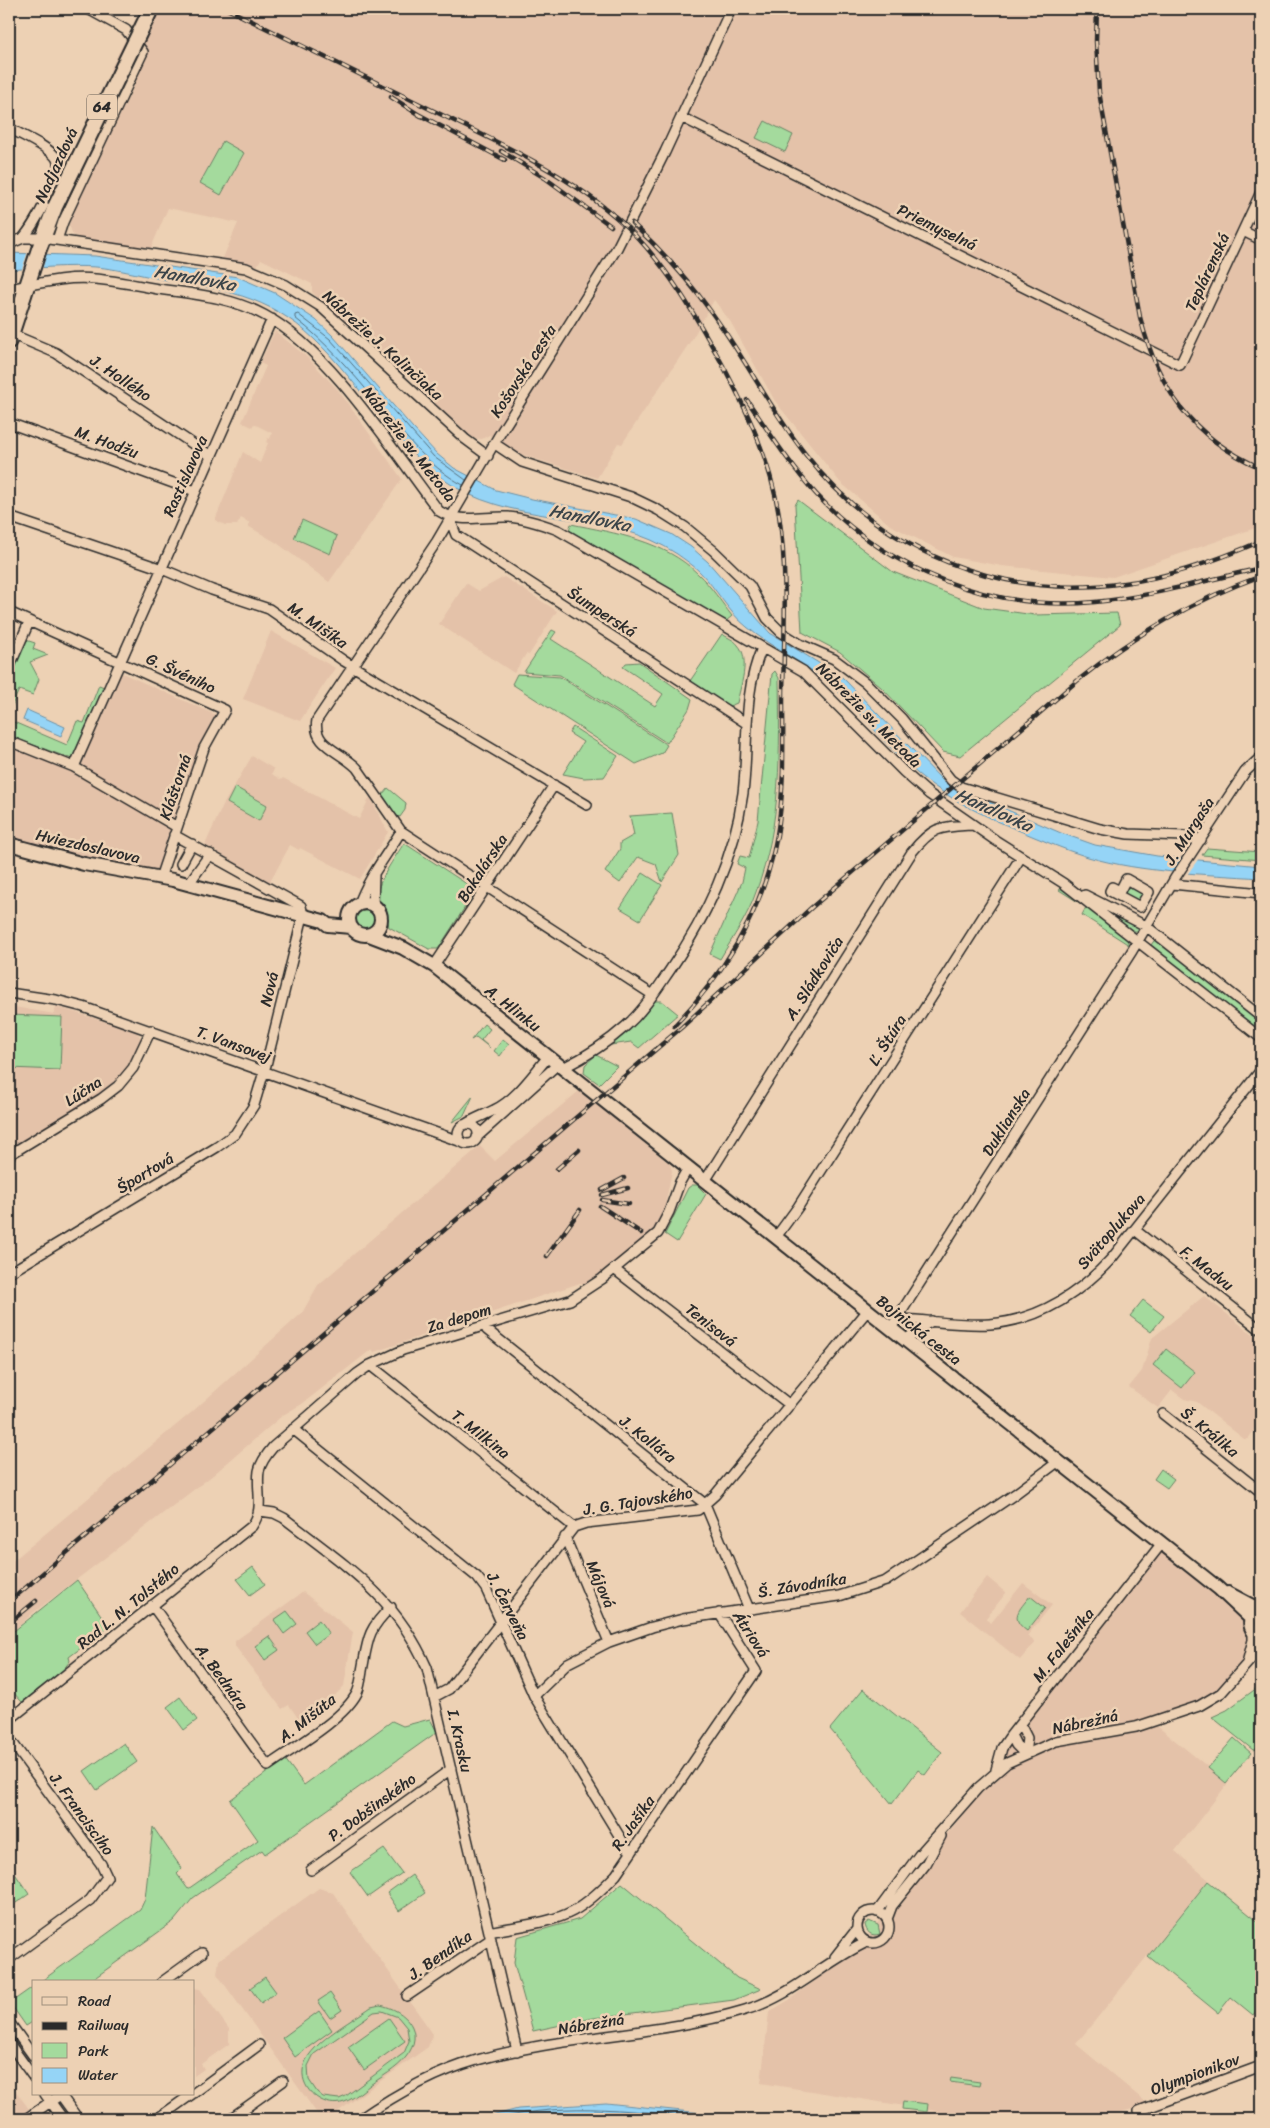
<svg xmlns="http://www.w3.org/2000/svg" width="1270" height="2128" font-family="Sriracha,sans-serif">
  <rect width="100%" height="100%" fill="#edd1b4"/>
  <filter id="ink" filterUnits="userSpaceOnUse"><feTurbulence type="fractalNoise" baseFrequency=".02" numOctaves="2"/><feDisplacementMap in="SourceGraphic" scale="10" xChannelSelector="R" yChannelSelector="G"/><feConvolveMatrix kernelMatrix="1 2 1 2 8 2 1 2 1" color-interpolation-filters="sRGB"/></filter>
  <g filter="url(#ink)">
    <!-- built -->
    <path fill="#e4c2a9" d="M141,9H1261V526L1113,577L1002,566L953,557L890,525L840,482L775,401L730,321L714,300L692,339L622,444L618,443L597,478L520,454L489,435L482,439L473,438L431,399L407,372L402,374L361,333L317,297L312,292V284L261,259L257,266L223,258L238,223L168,208L151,248L89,241L73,235L69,225L71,216L135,84L110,70Z
      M275,331L308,358L338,390L402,479L329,582L277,543L248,526L250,523L241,518L237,525H225L215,520L243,452L260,463L268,443L266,442L268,438L270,439L272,433L254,424L252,427L242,422L266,366L260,363Z
      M504,577L557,611L529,655L526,654L514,673L439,624L466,583L479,591Z
      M271,631L335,668L300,721L243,699Z
      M122,673L216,715L192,767L158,873L9,841V749L13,751L23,749L78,773Z
      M252,756L274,769L272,774L281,780L283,778L359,819L370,797L388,832L360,879L300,848L299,850L290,845L270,882L205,845L223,805Z
      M9,1006L54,1014L56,1007L64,1009L136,1031L141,1038L129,1064L110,1086L93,1098L9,1149Z
      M579,1091L670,1164L672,1171L664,1210L652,1232L587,1284L580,1283L374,1352L372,1349L302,1404L283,1415L213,1475L33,1613L9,1635V1584L18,1575L9,1564L192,1412L302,1313L318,1285L480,1146L495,1161Z
      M1204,1296L1261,1341V1421L1248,1439H1244L1197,1402L1184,1399L1172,1390L1158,1408L1129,1387L1142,1371L1152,1338Z
      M1163,1544L1237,1602L1250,1634L1249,1659L1216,1695L1152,1722L1228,1783L1175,1851L1209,1880L1076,2044L1148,2104L1099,2119H986L761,2083L769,2012L789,2000L864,1944L880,1919L998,1770L1007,1745Z
      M987,1577L1006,1593L986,1618L991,1623L1023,1583L1052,1605L1027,1636L1035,1642L1020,1660L960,1612Z
      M303,1592L353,1632L344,1686L319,1712L302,1724L289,1705L282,1709L235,1646V1641Z
      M319,1888L333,1893L433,2034L428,2047L329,2118L316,2112L217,1974L219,1960Z
      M194,1988L200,1989L229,2029V2044L201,2064L204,2069L194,2076Z
      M9,2082L32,2113L23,2119H9Z"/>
    <!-- green -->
    <path fill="#a4da9d" stroke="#688264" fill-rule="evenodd" d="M765,121L793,135L785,152L756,138Z
      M223,141L244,153L221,195L200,183Z
      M798,500L893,572L984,608L1035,615L1117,613L1120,625L960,756L943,752L882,688L840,652L802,632L795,505Z
      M302,520L337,536L330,554L294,538Z
      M571,524C615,533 665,541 698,574C711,586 721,602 732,616L725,622L569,530Z
      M552,630L556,632L551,639L655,706L663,694L623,667L626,663L639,662L692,699L689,709L667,743L560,675L524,672Z
      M722,634C726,637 735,640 738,645C751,659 740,687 737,703L727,707L690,681Z
      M26,640L35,643L33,649L48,655L30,662L39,679L33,695L19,690L9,712V679Z
      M775,671L779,678C780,749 782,824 756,892C748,916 733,937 720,959L710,954L742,882L745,868L737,864L740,856L749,858L758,821L772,674Z
      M517,674L560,677L667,745L662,753L636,764L512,684Z
      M99,685L104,687L101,702L89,720L72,759L9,736V720L67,745L77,721L84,723Z
      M573,727L618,756L604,777L584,778L563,774L583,742L569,733Z
      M235,787L267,805L259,821L227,803Z
      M388,788L406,803L405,810L400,817L397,816L382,795Z
      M672,813L679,855L662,882L656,864L638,857L620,883L605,872L620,849V843L634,835L630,816Z
      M404,843L476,890L438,949H429L389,927C387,916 382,909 378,898C374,885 397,855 404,843Z
      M1207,848L1261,852V860L1202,855Z
      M643,873L662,885L640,920L620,908Z
      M1128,886L1142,894L1138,901L1124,893Z
      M1062,888L1125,934L1129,945L1082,915L1086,907L1059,890Z
      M1097,905L1139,926L1138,931H1132Z
      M356 920a9 9 0 1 1 18 0a9 9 0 1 1-18 0Z
      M1156,938L1261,1022V1033L1151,945Z
      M654,1001H662L678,1014L639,1048L631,1042L611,1045L626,1033Z
      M9,1015L62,1017L60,1070L9,1068Z
      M484,1024L490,1029L481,1040L490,1048L476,1037L471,1040Z
      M503,1039L509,1044L500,1056L494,1051Z
      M596,1055L617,1066L599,1084L584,1073L585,1065Z
      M473,1096L464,1116L452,1122Z
      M692,1185H697L706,1194L677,1242L665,1234L688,1188Z
      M1143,1300L1164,1316L1151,1332L1130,1316Z
      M1166,1349L1195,1372L1182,1388L1153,1365Z
      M1161,1469L1174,1479L1167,1488L1154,1479Z
      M253,1567L265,1584L250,1595L237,1579Z
      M77,1580L109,1627L69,1657L70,1661L63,1670L22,1702L9,1688V1635Z
      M1030,1596L1045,1608L1027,1631C1009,1618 1019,1610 1030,1596Z
      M287,1611L297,1624L284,1634L274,1620Z
      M319,1620L329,1634L315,1644L305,1631Z
      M269,1636L279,1650L265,1660L255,1646Z
      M1261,1685V1747L1253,1750L1212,1717L1227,1710Z
      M863,1689L942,1752L925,1775L918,1770L892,1804L830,1729Z
      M180,1697L197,1720L184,1730L167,1707Z
      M430,1719L437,1732L265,1854L262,1850L193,1898L174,1921L89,1982H40L140,1910L145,1899L153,1827L182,1869L177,1874L188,1889L258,1840L230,1800L285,1759L304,1785L392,1721L403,1726Z
      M1234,1738L1251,1753L1226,1783L1208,1768Z
      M124,1743L137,1762L97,1790L84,1771Z
      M384,1849L402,1873L368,1897L350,1872Z
      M9,1865L29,1894L10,1907L9,1906Z
      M412,1875L425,1893L399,1911L387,1893Z
      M1208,1881L1261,1924V2005L1253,2015L1231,1997L1218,2013L1148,1956Z
      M622,1883L737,1978L761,1989L734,2000L594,2018L533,2031L514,1963L517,1937L580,1919Z
      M869,1921L878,1925L880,1934C871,1937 866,1932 865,1924Z
      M265,1977L276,1992L261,2003L250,1988Z
      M34,1986V2021L26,2026L10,2003Z
      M330,1993L342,2010L330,2018L318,2001Z
      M380,2005C406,2010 426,2032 406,2057C397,2069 381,2077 370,2085C361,2092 351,2101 341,2103C322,2107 301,2090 303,2070C305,2045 352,2021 371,2007ZM382,2011L398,2017L407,2028L409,2041L404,2053L346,2096L339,2099L323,2097L317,2092L309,2080L308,2066L314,2054L374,2012Z
      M319,2011L332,2030L295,2057L282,2038Z
      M389,2018L405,2041L364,2070L348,2047Z
      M951,2078L980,2082L979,2086L950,2082Z
      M903,2101L928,2104L927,2112L902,2109Z"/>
    <!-- water -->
    <path fill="#95d4f6" stroke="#6b90a5" d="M9,253L95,256L238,277L275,293L316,320L333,336L413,428L437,454L454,468L496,490L532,499L636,519L671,534L691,547L708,562L770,633L843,678L945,783L1061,833L1095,845L1157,856L1261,866V878C1204,874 1143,873 1088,857C1062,849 1037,838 1013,828C978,813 947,798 918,774C886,747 862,712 831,685C805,663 773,649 747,627C728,612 717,589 700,572C693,565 684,559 677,554C610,509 523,527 455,487C397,452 363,385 314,339C268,295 221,289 161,279C140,275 118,269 96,267C67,265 38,268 9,270Z
      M27,710L65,727L61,736L23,720Z
      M606,2103L758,2119H480L518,2109Z"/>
    <!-- pier -->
    <path fill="#edd1b4" d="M28,251L47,252L42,270L21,272Z
      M1183,856L1199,858L1187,875L1171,874Z"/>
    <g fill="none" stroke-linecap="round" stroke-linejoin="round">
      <!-- shore -->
      <path stroke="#556f7c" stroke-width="1" d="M463,485C427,466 401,431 375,400C351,371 325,341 295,318V315L298,314L330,339L434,457L466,480
        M498,2119C567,2100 641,2112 711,2119
        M527,2119L606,2114L652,2119"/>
      <defs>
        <path id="street" d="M681,117L1180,365L1261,192
          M9,128C21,135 50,147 57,159C64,173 33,227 23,238
          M1243,231L1261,240
          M57,240L63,222L143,52L126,30L88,9
          M9,244L23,238H43L246,268L286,285L321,307L465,439L488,456
          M9,289C37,284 66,276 95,279C116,281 137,285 158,289C194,294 231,297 264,315C330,350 393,451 439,511C459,524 484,516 508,517C525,518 542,524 558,530L803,671L904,772L929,794L995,840L1063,883L1261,1038
          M11,334L56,353L211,456
          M9,423L195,491
          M495,444L522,462L631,497L658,510L685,527L714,551L750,586L767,618L781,632L800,644L834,659L866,683L902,719L951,780L961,787L1100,829L1128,834L1184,836L1201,840
          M9,517L162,569L212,590L269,609L344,661L587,805
          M450,519L456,535L464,540L746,723
          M9,612L225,710L204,748L160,878
          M9,668L29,622
          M9,741L74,767L272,319
          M74,767L177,827
          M181,864L192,844
          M192,879L210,854
          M1126,879L1149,892L1140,907L1110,891L1112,887L1120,891Z
          M1172,884L1261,893
          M1085,895L1146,926L1261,1017
          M359,904C368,878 387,855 401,831
          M373,905L374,875
          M434,966L554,785
          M9,993L56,1000L83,1007L462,1142
          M653,995L401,831L357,768C341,751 312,746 317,720L437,541L498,437L617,248L665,152L731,9
          M563,1068C585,1057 607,1043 626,1026C644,1010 657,989 670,970C707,915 734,860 743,793C749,744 742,694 762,648
          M466,1124C475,1118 485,1115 494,1110C516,1100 533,1074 548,1057
          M458 1134a10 10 0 1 1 20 0a10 10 0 1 1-20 0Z
          M477,1137L558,1064
          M9,1155L101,1099L118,1086L133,1068L151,1030
          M705,1181L912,852C933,826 940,827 972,825
          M1135,1230L1261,1330
          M776,1237L798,1207L1021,857
          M614,1269L790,1405
          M9,1273L217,1147L235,1134L254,1105L266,1065L303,916L301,906L174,835
          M898,1319C928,1320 960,1326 990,1324C1039,1320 1080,1293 1112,1258L1261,1070
          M486,1325L487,1330L705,1504L749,1609
          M891,1328L1132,951L1175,878L1245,772L1261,757
          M906,1340L918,1329L932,1321
          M370,1365L574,1527
          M1163,1414L1261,1492
          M293,1429L477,1577L486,1589L534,1696L626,1847L632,1852
          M260,1511L274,1513L284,1518C344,1565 395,1595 427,1668L517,2051
          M565,1537L609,1642
          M152,1605L268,1766C293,1748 343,1720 357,1693C360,1687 361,1678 362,1671C368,1639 367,1630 391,1607
          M1247,1663L1253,1640V1631
          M534,1696L568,1663L609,1642L652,1627L683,1619L839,1596L886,1581L1015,1494L1059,1461
          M434,1697L449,1689L574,1527L586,1523L698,1510L715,1495L868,1310
          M9,1720L252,1526C265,1508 256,1491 259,1471C261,1462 267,1454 273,1447L357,1374L370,1365L403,1350L570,1300L602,1279L658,1233L669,1212L680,1182L688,1168
          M1020,1724L1027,1738L1025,1754
          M1011,1735L1016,1745L1025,1754
          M9,1738L101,1864L107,1877L90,1900L9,1959
          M996,1770L1002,1748L1011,1735L1162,1543
          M311,1870L451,1769
          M857 1927a16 16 0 1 1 32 0a16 16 0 1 1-32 0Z
          M877,1912L919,1855L978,1788L1007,1763L1056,1741L1136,1727L1199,1706L1221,1693L1261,1648
          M887,1919L892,1906L926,1864L941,1836
          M489,1932C516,1926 549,1924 573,1911C589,1902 603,1888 616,1875L756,1671L719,1613
          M835,1957L857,1929
          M162,1982L202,1953
          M407,1996L491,1939
          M9,2022L34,2057
          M9,2043L34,2078
          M194,2093L259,2045
          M45,2094L63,2119
          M60,2094L78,2119
          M1139,2111L1261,2066
          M26,2119L60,2095
          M157,2119L192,2094
          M230,2119L283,2081
          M360,2119C396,2094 435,2072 477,2060C565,2035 658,2036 745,2010C791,1997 824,1962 867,1942"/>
        <path id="secondary" d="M9,844L84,864L173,880L323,921L328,925L351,927
          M349 919a16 16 0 1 1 32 0a16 16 0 1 1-32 0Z
          M369,935L403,948L434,966L1218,1588L1251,1619
          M1228,1593L1258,1609
          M1253,1613C1247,1623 1251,1633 1261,1637"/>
        <path id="primary" d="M9,341L39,249L55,207"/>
      </defs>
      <!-- street casing -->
      <use href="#street" stroke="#2b2b2b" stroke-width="12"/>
      <!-- secondary casing -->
      <use href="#secondary" stroke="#2b2b2b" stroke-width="16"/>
      <!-- primary casing -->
      <use href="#primary" stroke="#2b2b2b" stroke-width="18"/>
      <!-- street -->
      <use href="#street" stroke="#edd1b4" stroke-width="9"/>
      <!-- secondary -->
      <use href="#secondary" stroke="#edd1b4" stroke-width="12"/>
      <!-- primary -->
      <use href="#primary" stroke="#edd1b4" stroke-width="14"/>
      <defs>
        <path id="rail" d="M227,9C297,43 367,78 436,112C507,147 578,178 634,234C670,271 695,315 720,360C747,410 770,459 779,515C788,574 784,635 783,695C783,741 785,789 777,835C764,909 726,972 674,1026
          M1097,9L1096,41L1099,92L1140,317C1159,390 1191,437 1261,468
          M391,97L421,116
          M416,113L505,160
          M501,151L545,178L611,226
          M632,223C660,249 686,277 709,309C744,356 770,409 806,455C881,552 1003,601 1124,583C1171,577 1218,560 1261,541
          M747,400C769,432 790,465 816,494C886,570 992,612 1095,602C1151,597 1206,580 1261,568
          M557,1169L579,1150
          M602,1190L624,1178
          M602,1195L628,1188
          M602,1200L629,1204
          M600,1206L641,1233
          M547,1256L580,1210
          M9,1602L682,1027L811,908L1077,681C1133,636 1194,600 1261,576
          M9,1623L36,1601"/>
      </defs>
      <!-- rail casing -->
      <use href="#rail" stroke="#2b2b2b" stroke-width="4.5"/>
      <!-- rail -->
      <use href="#rail" stroke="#edd1b4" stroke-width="2.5" stroke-dasharray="8" stroke-linecap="butt"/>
      <defs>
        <path id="primary-bridge" d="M55,207L151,9"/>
      </defs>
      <!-- primary-bridge casing -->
      <use href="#primary-bridge" stroke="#2b2b2b" stroke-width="18" stroke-linecap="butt"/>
      <!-- primary-bridge -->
      <use href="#primary-bridge" stroke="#edd1b4" stroke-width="14"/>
    </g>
  </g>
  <g text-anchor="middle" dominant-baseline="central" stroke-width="5" stroke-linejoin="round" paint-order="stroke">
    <!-- shield labels -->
    <rect fill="#edd1b4" stroke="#655d54" stroke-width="1" x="87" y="94.5" width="30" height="25" rx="4"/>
    <g font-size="15" font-weight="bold" fill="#2b2b2b">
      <text x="102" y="107">64</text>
    </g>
    <!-- street labels -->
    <g font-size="16" fill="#2b2b2b" stroke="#edd1b4">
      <text transform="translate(56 165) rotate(-65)">Nadjazdová</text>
      <text transform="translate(937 227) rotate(26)">Priemyselná</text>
      <text transform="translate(1207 272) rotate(-65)">Teplárenská</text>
      <text transform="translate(383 345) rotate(42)">Nábrežie J. Kalinčiaka</text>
      <text transform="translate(523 371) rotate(-57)">Košovská cesta</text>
      <text transform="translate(121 378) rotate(34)">J. Hollého</text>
      <text transform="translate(107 442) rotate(20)">M. Hodžu</text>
      <text transform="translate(409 444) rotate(52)">Nábrežie sv. Metoda</text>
      <text transform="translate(185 476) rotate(-66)">Rastislavova</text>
      <text transform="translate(602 612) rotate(33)">Šumperská</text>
      <text transform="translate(318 625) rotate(35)">M. Mišíka</text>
      <text transform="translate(181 673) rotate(25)">G. Švéniho</text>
      <text transform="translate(869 715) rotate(45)">Nábrežie sv. Metoda</text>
      <text transform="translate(175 787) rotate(-71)">Kláštorná</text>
      <text transform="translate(1189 831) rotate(-57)">J. Murgaša</text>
      <text transform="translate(88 846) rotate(13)">Hviezdoslavova</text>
      <text transform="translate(482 868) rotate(-57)">Bakalárska</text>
      <text transform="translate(814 978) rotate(-58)">A. Sládkoviča</text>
      <text transform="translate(269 989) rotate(-76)">Nová</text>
      <text transform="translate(513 1008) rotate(38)">A. Hlinku</text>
      <text transform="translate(887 1040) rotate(-58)">Ľ. Štúra</text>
      <text transform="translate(234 1044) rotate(20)">T. Vansovej</text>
      <text transform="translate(83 1091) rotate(-33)">Lúčna</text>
      <text transform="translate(1006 1122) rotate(-58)">Duklianska</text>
      <text transform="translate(145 1173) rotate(-31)">Športová</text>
      <text transform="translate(1111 1231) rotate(-49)">Svätoplukova</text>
      <text transform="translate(1207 1268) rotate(38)">F. Madvu</text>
      <text transform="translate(459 1318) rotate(-17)">Za depom</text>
      <text transform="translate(711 1325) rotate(38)">Tenisová</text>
      <text transform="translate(919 1330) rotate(38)">Bojnická cesta</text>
      <text transform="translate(1210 1432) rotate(39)">Š. Králika</text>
      <text transform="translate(481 1434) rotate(38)">T. Milkina</text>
      <text transform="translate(648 1439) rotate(38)">J. Kollára</text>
      <text transform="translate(638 1501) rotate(-9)">J. G. Tajovského</text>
      <text transform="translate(601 1584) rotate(67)">Májová</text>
      <text transform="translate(802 1585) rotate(-9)">Š. Závodníka</text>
      <text transform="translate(128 1606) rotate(-39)">Rad L. N. Tolstého</text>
      <text transform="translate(508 1606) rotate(63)">J. Červeňa</text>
      <text transform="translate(751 1634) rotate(57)">Átriová</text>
      <text transform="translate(1063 1645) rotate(-52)">M. Falešníka</text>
      <text transform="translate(222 1677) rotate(54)">A. Bednára</text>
      <text transform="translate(307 1718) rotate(-38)">A. Mišúta</text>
      <text transform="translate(1085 1722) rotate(-12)">Nábrežná</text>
      <text transform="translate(460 1741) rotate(77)">I. Krasku</text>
      <text transform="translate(372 1807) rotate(-36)">P. Dobšinského</text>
      <text transform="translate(82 1814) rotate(54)">J. Francisciho</text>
      <text transform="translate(633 1823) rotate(-55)">R. Jašíka</text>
      <text transform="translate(440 1955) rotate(-35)">J. Bendíka</text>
      <text transform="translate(591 2024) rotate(-9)">Nábrežná</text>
      <text transform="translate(1195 2074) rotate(-20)">Olympionikov</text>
    </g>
    <!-- water labels -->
    <g font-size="18" font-style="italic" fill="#3b4449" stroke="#edd1b4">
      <text transform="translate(195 278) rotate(10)">Handlovka</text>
      <text transform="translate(590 518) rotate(11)">Handlovka</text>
      <text transform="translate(994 810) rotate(24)">Handlovka</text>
    </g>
  </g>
  <!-- margin -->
  <rect width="1270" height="2128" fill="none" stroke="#edd1b4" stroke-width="30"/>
  <rect x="15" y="15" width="1240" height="2098" fill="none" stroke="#2b2b2b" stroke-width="2" filter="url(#ink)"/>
  <!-- legend -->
  <rect x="32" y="1980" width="162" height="115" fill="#edd1b4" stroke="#9f8f7d"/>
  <rect x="42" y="1997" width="25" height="8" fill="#edd1b4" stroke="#9f8f7d"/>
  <text x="78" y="2006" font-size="15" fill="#2b2b2b">Road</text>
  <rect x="42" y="2022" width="25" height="8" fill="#2b2b2b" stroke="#9f8f7d"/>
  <text x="78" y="2030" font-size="15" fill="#2b2b2b">Railway</text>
  <rect x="42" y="2043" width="25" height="15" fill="#a4da9d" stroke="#9f8f7d"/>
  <text x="78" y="2056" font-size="15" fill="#2b2b2b">Park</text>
  <rect x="42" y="2068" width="25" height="15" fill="#95d4f6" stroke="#9f8f7d"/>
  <text x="78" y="2080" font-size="15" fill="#2b2b2b">Water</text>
</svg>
